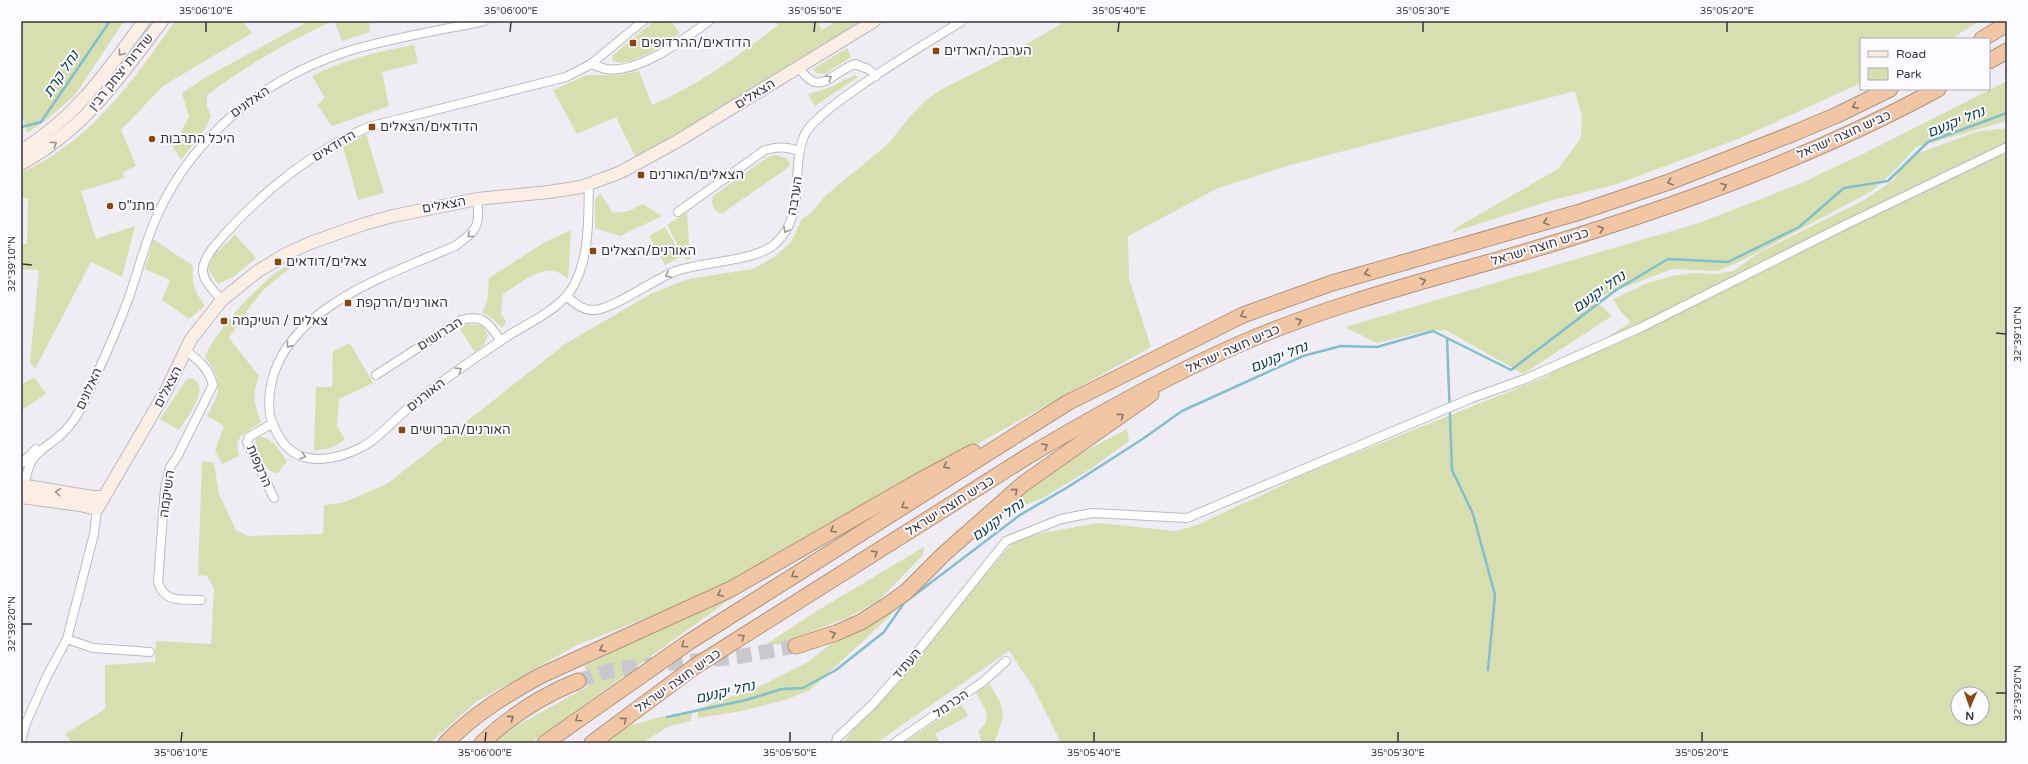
<svg xmlns="http://www.w3.org/2000/svg" width="2028" height="764" font-family="'Varela Round',Heebo,sans-serif">
  <rect width="100%" height="100%" fill="#efecf4"/>
  <!-- green -->
  <path fill="#d7dfb0" fill-rule="evenodd" d="M21,21H124L75,95L45,121L27,133L21,111Z
    M175,21H243L252,33L163,86L121,130L136,166L123,172L124,178L81,191L96,239L135,226L122,277L91,262L35,369L30,362L39,270L21,269V244H27L28,198H21V173C90,142 133,81 175,21Z
    M309,21H333C288,41 246,66 207,95V106L211,116L207,126L181,160L173,147L189,117L182,93L206,77Z
    M334,21H369L370,32L342,41Z
    M654,21H671L680,33C667,43 627,71 612,60L613,55Z
    M776,21H817L822,30L837,21H864L673,138L636,158L616,117L577,134L553,90L587,75H616L639,71L652,105C701,84 737,57 778,25Z
    M1066,21H1979L1951,39H1861V83L1738,139L1614,185L1552,200L1451,233L1457,227L1558,169L1581,138L1582,116L1575,91L1290,165L1218,188L1128,236L1129,279L1151,347L710,593L577,645L476,702L430,743H72L65,734L105,709V665L155,662L156,641L211,644L214,588L207,576L198,575L202,461L214,463L219,494L236,530L248,536L323,534L324,505L342,503L387,484L565,344L651,294L677,283L694,278L753,269L774,257L791,242L802,219L810,214L825,196L888,144L913,113L926,100L942,89L996,62Z
    M414,45L418,63L382,72L389,106L332,126L317,105L325,98L312,76C344,60 378,51 414,45Z
    M847,48L851,57L825,74L816,73L813,69Z
    M855,75L858,77L815,106L808,94L828,88Z
    M2007,81V121L1916,147L1896,169L1872,191L1743,260L1718,271L1672,269L1594,299L1612,316L1523,374L1446,330L1426,331L1377,343L1345,327L1699,223L1799,184L1867,152Z
    M2007,128V743H1061L1033,687L1009,651L876,743H844L848,736L1013,542L1047,532L1099,523L1176,531L1197,525L1281,486L1299,476L1545,377L1631,322L1621,312L1613,299L1648,283L1672,276L1694,273L1716,274L1733,271L1760,252L1864,200L1894,180L1903,165L1916,154L1976,132ZM1958,694H1982V718H1958Z
    M366,134L384,193L358,200L343,147Z
    M776,155L788,159L790,166L723,213H719C712,208 711,204 713,196L768,157Z
    M600,193L613,213L629,211L643,204L662,216L620,236L595,228V200Z
    M687,212L690,259L686,260L667,225Z
    M665,227L682,256L665,265L649,236Z
    M571,230L568,279C547,258 523,282 503,294L501,314L506,322L502,328L493,319L482,312L487,302L489,278L545,242Z
    M235,235L256,258L233,277L218,284L208,269L214,255Z
    M153,239L193,266C192,286 194,290 205,306L189,319L162,300L170,280L145,269Z
    M304,257L264,289L249,308L229,338L259,376C252,395 254,403 261,422L241,436L237,443L239,456L222,464L215,451L224,426L207,416C221,391 223,381 205,357C214,333 255,288 277,272C285,266 295,262 304,257Z
    M467,324L482,326L488,335L484,345L475,352L460,329Z
    M350,343L373,383L339,399L337,427L345,439C335,448 327,450 314,450L316,387H332L333,351Z
    M34,377L46,394L21,411V385Z
    M191,378C213,387 186,418 179,430L160,419L186,380Z
    M1127,429L1129,441L1092,468L1043,498L992,518L968,532L889,617L810,690L788,699L742,711L698,718V709L765,684L808,662L889,598L927,558L958,529L1051,469Z
    M257,437C272,435 279,451 287,461L278,473C266,474 258,453 255,444Z
    M924,547L923,555L879,600L849,617L777,645L768,643L817,611Z
    M748,586L531,743H494L518,725L594,683L584,666Z
    M990,684C1007,715 1006,711 994,743H982L978,731C995,718 984,709 976,692Z
    M961,704L968,716L935,734L940,743H904Z
    M692,712L691,721L669,726L642,743H602L626,727L660,717Z"/>
  <g fill="none" stroke-linecap="round" stroke-linejoin="round">
    <!-- stream -->
    <path stroke="#84becd" stroke-width="2.5" d="M21,127L41,122L110,21
      M1447,338L1452,470L1473,514L1495,595L1488,670
      M667,717L746,700L782,689L803,688L836,670L884,632L904,603L1020,515L1068,487L1144,438L1182,411L1303,356L1341,346L1377,347L1433,331L1511,370L1616,290L1668,259L1728,262L1799,227L1844,188L1888,181L1928,142L2007,113"/>
    <!-- highway-tunnel -->
    <path stroke="#cac8cf" stroke-width="15" stroke-dasharray="15 8" stroke-linecap="butt" d="M578,681L608,671L648,665L737,657L796,646"/>
    <defs>
      <path id="street" d="M591,64C596,65 601,68 606,69C639,74 684,39 709,21
        M799,67C819,99 830,73 855,64L868,69L876,76
        M477,199C481,227 476,231 455,246C391,274 286,307 271,385C269,396 268,408 271,419C278,438 287,454 308,458C326,461 344,456 360,448C379,439 395,418 412,405C443,379 478,356 511,334C532,321 562,308 574,285C590,255 588,218 589,184
        M678,212L765,150C778,146 786,147 800,151
        M566,296C575,303 583,311 595,310C615,308 654,279 676,271C704,261 754,262 775,244C807,215 790,172 804,136C814,109 932,40 962,21
        M222,300C213,290 199,278 204,264C208,252 217,243 225,234C264,190 314,151 368,127L566,77L591,64L643,21
        M186,351C199,360 209,369 213,385L177,457L170,467L165,488L158,582C165,604 182,599 201,600
        M376,375L461,320C484,314 489,324 501,341
        M273,423L249,437L247,442L274,498
        M21,464L36,449
        M23,489C27,479 26,469 33,459C39,450 49,445 57,438C71,427 79,414 86,398C101,365 117,331 129,297C139,269 145,242 157,216C194,133 269,75 355,49C398,37 441,30 484,21
        M67,639L93,648L150,652
        M21,742L26,723L47,676L67,639L94,534L97,509
        M836,743L837,738L873,704L902,671L1006,541L1061,519L1092,513L1187,518L1472,398L1525,379L1640,328L1843,226L2007,147
        M894,743L984,681L1006,661"/>
      <path id="secondary" d="M21,151C77,116 106,73 144,21
        M21,164C85,129 119,78 162,21
        M21,485L92,497H102
        M21,497L80,505L97,509L166,391L191,339L222,300L258,271L286,254L310,243L364,224L393,216L477,199L549,192L581,187L621,172L676,142L874,21"/>
      <path id="highway" d="M1982,39L2007,24
        M1989,61L2007,51
        M796,646L836,633L861,622L886,606L906,592L944,554L1023,484L1151,394
        M446,743C474,714 507,694 542,675L731,589L919,481L973,452
        M482,743C510,716 541,696 578,681
        M545,743L689,642L1067,403L1243,315L1332,283L1580,212L1669,182L1792,134L1837,115L1890,89
        M592,743L694,667L1028,456C1097,415 1168,375 1242,343C1341,300 1446,276 1548,245C1682,204 1815,156 1938,89"/>
    </defs>
    <!-- street casing -->
    <use href="#street" stroke="#bcb9c0" stroke-width="10"/>
    <!-- secondary casing -->
    <use href="#secondary" stroke="#bcb9c0" stroke-width="14"/>
    <!-- highway casing -->
    <use href="#highway" stroke="#b0947f" stroke-width="17"/>
    <!-- street -->
    <use href="#street" stroke="#fff" stroke-width="8"/>
    <!-- secondary -->
    <use href="#secondary" stroke="#fbeee4" stroke-width="12"/>
    <!-- highway -->
    <use href="#highway" stroke="#f1c6a4" stroke-width="15"/>
  </g>
  <!-- one-way arrows -->
  <defs><path id="oneway-chevron" d="M-2-3.5L2.5 0L-2 3.5" fill="none" stroke-width="1.6" stroke-linecap="round" stroke-linejoin="round"/></defs>
  <g stroke="#99928e">
    <use href="#oneway-chevron" transform="translate(121 53) rotate(126)"/>
    <use href="#oneway-chevron" transform="translate(54 144) rotate(-36)"/>
    <use href="#oneway-chevron" transform="translate(58 492) rotate(-172)"/>
  </g>
  <g stroke="#9b9a9c">
    <use href="#oneway-chevron" transform="translate(829 78) rotate(-31)"/>
    <use href="#oneway-chevron" transform="translate(786 230) rotate(120)"/>
    <use href="#oneway-chevron" transform="translate(470 235) rotate(141)"/>
    <use href="#oneway-chevron" transform="translate(668 275) rotate(155)"/>
    <use href="#oneway-chevron" transform="translate(289 345) rotate(129)"/>
    <use href="#oneway-chevron" transform="translate(459 370) rotate(-35)"/>
    <use href="#oneway-chevron" transform="translate(303 456) rotate(18)"/>
  </g>
  <g stroke="#8b7769">
    <use href="#oneway-chevron" transform="translate(1855 106) rotate(154)"/>
    <use href="#oneway-chevron" transform="translate(1670 182) rotate(161)"/>
    <use href="#oneway-chevron" transform="translate(1724 186) rotate(-21)"/>
    <use href="#oneway-chevron" transform="translate(1546 222) rotate(164)"/>
    <use href="#oneway-chevron" transform="translate(1601 229) rotate(-17)"/>
    <use href="#oneway-chevron" transform="translate(1367 273) rotate(164)"/>
    <use href="#oneway-chevron" transform="translate(1423 281) rotate(-16)"/>
    <use href="#oneway-chevron" transform="translate(1243 315) rotate(156)"/>
    <use href="#oneway-chevron" transform="translate(1299 321) rotate(-20)"/>
    <use href="#oneway-chevron" transform="translate(1121 416) rotate(-36)"/>
    <use href="#oneway-chevron" transform="translate(1045 446) rotate(-31)"/>
    <use href="#oneway-chevron" transform="translate(946 466) rotate(152)"/>
    <use href="#oneway-chevron" transform="translate(1015 491) rotate(-41)"/>
    <use href="#oneway-chevron" transform="translate(904 506) rotate(148)"/>
    <use href="#oneway-chevron" transform="translate(833 530) rotate(150)"/>
    <use href="#oneway-chevron" transform="translate(875 553) rotate(-32)"/>
    <use href="#oneway-chevron" transform="translate(794 575) rotate(148)"/>
    <use href="#oneway-chevron" transform="translate(720 594) rotate(155)"/>
    <use href="#oneway-chevron" transform="translate(833 634) rotate(-19)"/>
    <use href="#oneway-chevron" transform="translate(742 637) rotate(-32)"/>
    <use href="#oneway-chevron" transform="translate(684 645) rotate(145)"/>
    <use href="#oneway-chevron" transform="translate(602 649) rotate(156)"/>
    <use href="#oneway-chevron" transform="translate(511 718) rotate(-36)"/>
    <use href="#oneway-chevron" transform="translate(578 719) rotate(145)"/>
    <use href="#oneway-chevron" transform="translate(624 720) rotate(-37)"/>
  </g>
  <!-- ticks -->
  <path fill="none" stroke="#373639" stroke-width="1.5" d="M206,32V22M510,32L511,22M814,32L815,22M1118,32L1119,22M1423,32V22M1727,32V22M22,264L32,265M1996,333L2006,334M22,624H32M1996,693H2006M181,742L182,732M485,742L486,732M790,742V732M1094,742V732M1398,742V732M1702,742V732"/>
  <!-- markers -->
  <g fill="#894813" stroke="#fcfaff" stroke-width="1.5">
    <rect x="629" y="39" width="8" height="8" rx="2"/>
    <rect x="932" y="47" width="8" height="8" rx="2"/>
    <rect x="368" y="123" width="8" height="8" rx="2"/>
    <circle cx="152" cy="139" r="4"/>
    <rect x="637" y="171" width="8" height="8" rx="2"/>
    <circle cx="110" cy="206" r="4"/>
    <rect x="589" y="247" width="8" height="8" rx="2"/>
    <rect x="274" y="258" width="8" height="8" rx="2"/>
    <rect x="344" y="299" width="8" height="8" rx="2"/>
    <rect x="220" y="317" width="8" height="8" rx="2"/>
    <rect x="398" y="426" width="8" height="8" rx="2"/>
  </g>
  <g text-anchor="middle" dominant-baseline="central" stroke-width="4" stroke-linejoin="round" paint-order="stroke">
    <!-- poi labels -->
    <g font-size="13" fill="#373639" stroke="#fcfaff" text-anchor="start">
      <text x="641" y="43">הדודאים/ההרדופים</text>
      <text x="944" y="51">הערבה/הארזים</text>
      <text x="380" y="127">הדודאים/הצאלים</text>
      <text x="160" y="139">היכל התרבות</text>
      <text x="649" y="175">הצאלים/האורנים</text>
      <text x="118" y="206">מתנ"ס</text>
      <text x="601" y="251">האורנים/הצאלים</text>
      <text x="286" y="262">צאלים/דודאים</text>
      <text x="356" y="303">האורנים/הרקפת</text>
      <text x="232" y="321">צאלים / השיקמה</text>
      <text x="410" y="430">האורנים/הברושים</text>
    </g>
    <!-- street labels -->
    <g font-size="13" fill="#373639" stroke="#fcfaff">
      <text transform="translate(121 72) rotate(-51)">שדרות יצחק רבין</text>
      <text transform="translate(755 94) rotate(-32)">הצאלים</text>
      <text transform="translate(250 102) rotate(-35)">האלונים</text>
      <text transform="translate(1844 135) rotate(-24)">כביש חוצה ישראל</text>
      <text transform="translate(334 146) rotate(-31)">הדודאים</text>
      <text transform="translate(795 196) rotate(-81)">הערבה</text>
      <text transform="translate(444 205) rotate(-10)">הצאלים</text>
      <text transform="translate(1540 247) rotate(-17)">כביש חוצה ישראל</text>
      <text transform="translate(440 334) rotate(-32)">הברושים</text>
      <text transform="translate(1233 349) rotate(-24)">כביש חוצה ישראל</text>
      <text transform="translate(168 387) rotate(-62)">הצאלים</text>
      <text transform="translate(89 389) rotate(-65)">האלונים</text>
      <text transform="translate(426 395) rotate(-38)">האורנים</text>
      <text transform="translate(259 466) rotate(67)">הרקפות</text>
      <text transform="translate(167 494) rotate(-82)">השיקמה</text>
      <text transform="translate(950 506) rotate(-32)">כביש חוצה ישראל</text>
      <text transform="translate(907 664) rotate(-49)">העתיד</text>
      <text transform="translate(678 681) rotate(-35)">כביש חוצה ישראל</text>
      <text transform="translate(951 704) rotate(-35)">הכרמל</text>
    </g>
    <!-- water labels -->
    <g font-size="14" font-style="italic" fill="#013a45" stroke="#fcfaff">
      <text transform="translate(61 74) rotate(-56)">נחל קרת</text>
      <text transform="translate(1956 122) rotate(-22)">נחל יקנעם</text>
      <text transform="translate(1599 292) rotate(-35)">נחל יקנעם</text>
      <text transform="translate(1279 357) rotate(-22)">נחל יקנעם</text>
      <text transform="translate(998 520) rotate(-36)">נחל יקנעם</text>
      <text transform="translate(725 692) rotate(-13)">נחל יקנעם</text>
    </g>
  </g>
  <!-- border -->
  <rect width="2028" height="764" fill="none" stroke="#fcfaff" stroke-width="44"/>
  <!-- legend -->
  <rect x="1860" y="38" width="130" height="52" fill="#fcfaff" stroke="#adacb0"/>
  <rect x="1868" y="51" width="20" height="6" fill="#fbeee4" stroke="#adacb0"/>
  <text x="1896" y="58" font-size="12" fill="#373639">Road</text>
  <rect x="1868" y="68" width="20" height="12" fill="#d7dfb0" stroke="#adacb0"/>
  <text x="1896" y="78" font-size="12" fill="#373639">Park</text>
  <!-- north arrow -->
  <g transform="translate(1970 706) rotate(182)"><circle r="19" fill="#fcfaff" stroke="#adacb0"/>
  <path d="M0-3L7 15L0 10L-7 15Z" fill="#894813"/>
  <text y="-6" font-size="11" font-weight="bold" text-anchor="middle" fill="#373639">N</text>
  </g>
  <rect x="22" y="22" width="1984" height="720" fill="none" stroke="#373639" stroke-width="1.5"/>
  <g font-size="10" text-anchor="middle" fill="#373639">
    <text x="206" y="14">35°06'10"E</text>
    <text x="511" y="14">35°06'00"E</text>
    <text x="815" y="14">35°05'50"E</text>
    <text x="1119" y="14">35°05'40"E</text>
    <text x="1423" y="14">35°05'30"E</text>
    <text x="1727" y="14">35°05'20"E</text>
    <text transform="translate(11 264) rotate(-90)" y="4">32°39'10"N</text>
    <text transform="translate(2017 334) rotate(-90)" y="4">32°39'10"N</text>
    <text transform="translate(11 624) rotate(-90)" y="4">32°39'20"N</text>
    <text transform="translate(2017 693) rotate(-90)" y="4">32°39'20"N</text>
    <text x="181" y="756">35°06'10"E</text>
    <text x="485" y="756">35°06'00"E</text>
    <text x="790" y="756">35°05'50"E</text>
    <text x="1094" y="756">35°05'40"E</text>
    <text x="1398" y="756">35°05'30"E</text>
    <text x="1702" y="756">35°05'20"E</text>
  </g>
</svg>
